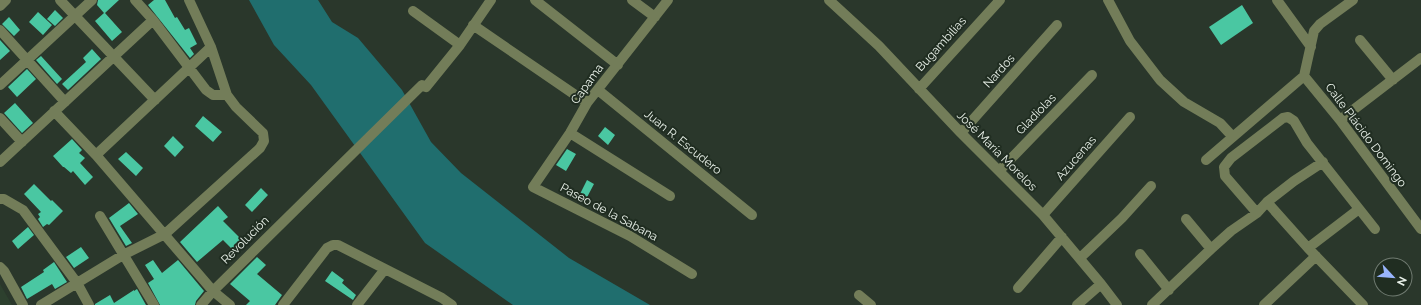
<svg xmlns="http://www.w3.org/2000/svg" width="1421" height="305" font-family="Raleway,sans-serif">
  <rect width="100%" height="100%" fill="#2a372b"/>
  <!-- built -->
  <path fill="#2d402e" d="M0,284L12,305H0Z"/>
  <!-- water -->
  <path fill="#206e6e" d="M249,0H318L332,22L358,38L402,90L431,142L461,173L569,258L650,305H513L425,243L311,85L274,45Z"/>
  <!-- building -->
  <path fill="#4ac7a2" d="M98,0H119L105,13L122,32L112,41L95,21L104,13L97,5Z
    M154,0H165L175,18L177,17L185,30L189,28L197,44L190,48L194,54L190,58L148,5Z
    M1242,5L1253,23L1221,45L1209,27Z
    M55,10L63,18L55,26L47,19Z
    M38,12L52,25L43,35L29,22Z
    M9,17L20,30L14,36L2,24Z
    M0,40L10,51L0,60Z
    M92,49L101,59L68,90L62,84L86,62L83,58Z
    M41,56L62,79L57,84L36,60Z
    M27,69L36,79L17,97L8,87Z
    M15,103L33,123L22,133L4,113Z
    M203,116L222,132L213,142L195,126Z
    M605,127L615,135L608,145L598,136Z
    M173,136L184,147L175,157L164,146Z
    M72,139L82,150L79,153L85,158L80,163L93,177L85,185L73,171L71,173L64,167H63L53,156Z
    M567,149L576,154L566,171L556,165Z
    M126,152L143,168L136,176L118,159Z
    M587,180L594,184L584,203L577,200Z
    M34,184L51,201L52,200L63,211L49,225L47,224L43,227L38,219L40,217L38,214L41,212L24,194Z
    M261,188L268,195L252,212L245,205Z
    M129,203L138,214L120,226L132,243L126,246L109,218Z
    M218,206L228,217L223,221L241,239L232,249L223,240L197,262L180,242Z
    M28,227L34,235L18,249L12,241Z
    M81,247L89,258L74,268L66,257Z
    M257,257L266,265L257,274L282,295L275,305H246L250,301L230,284Z
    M153,260L162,273L178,260L204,291L196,301L195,305H160L148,283L154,279L145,265Z
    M54,262L67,282L55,289L52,284L27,299L21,287L44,272L43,270Z
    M332,271L344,280L342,283L356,295L353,300L325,281Z
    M137,289L146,305H95V304L110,295L114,303L134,290V291Z"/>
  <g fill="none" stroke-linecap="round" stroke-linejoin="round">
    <!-- minor -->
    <path stroke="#737d59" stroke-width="10" d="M60,0L155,100
      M135,0L153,20L206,90L213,95H227
      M535,0L618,65
      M632,0L655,17
      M668,0L587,103L570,133L533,187L630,236L692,274
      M829,0L879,46L961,133L1043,215L1101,284L1117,305
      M1108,0L1130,41L1160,80L1184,102L1220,123L1232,136
      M1277,0L1311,47
      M0,6L6,0
      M413,11L460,45
      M473,25L587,103
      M0,30L65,102
      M1360,40L1393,80
      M1304,76L1340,120L1421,229
      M0,85L92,0
      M919,89L1000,0
      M598,90L752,215
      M54,111L96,155L213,291L230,305
      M0,118L22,142
      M1340,120L1421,58
      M570,133L670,196
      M961,133L1057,25
      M96,155L211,47
      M1206,160L1304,76L1314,31L1320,24L1353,0
      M0,162L153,20
      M999,171L1092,75
      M0,199H4L23,210L77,283L89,305
      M1267,202L1308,248L1363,305
      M1257,213L1225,176L1224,167L1231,158L1283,118L1288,117L1294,121L1307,143L1375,229
      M1043,215L1130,117
      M100,216L154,305
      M1186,219L1211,249
      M1308,248L1359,209
      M1140,254L1169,290
      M1080,258L1122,218L1151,186
      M0,267L4,271L23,305
      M1018,288L1062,237
      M859,295L871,305
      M41,305L123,255L165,234L260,148L264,141L263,133L236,107L227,95L211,47L189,0
      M201,305L213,291L422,85L426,87L460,45L491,0
      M283,305L327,248L333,245H338L442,298L452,305
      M357,305L385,269
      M1077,305L1101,284
      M1152,305L1211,249L1231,231L1257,213L1267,202L1294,181L1323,162
      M1264,305L1316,256"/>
  </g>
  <g text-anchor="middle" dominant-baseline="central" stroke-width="4" stroke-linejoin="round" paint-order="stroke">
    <!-- street labels -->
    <g font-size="12" fill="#e9f1e9" stroke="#202d21">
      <text transform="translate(941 44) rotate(-48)">Bugambilias</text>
      <text transform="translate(999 71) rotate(-48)">Nardos</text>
      <text transform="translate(587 84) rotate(-54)">Capama</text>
      <text transform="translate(1036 114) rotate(-46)">Gladiolas</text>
      <text transform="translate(1366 135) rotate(53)">Calle Plácido Domingo</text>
      <text transform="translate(683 142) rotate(39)">Juan R. Escudero</text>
      <text transform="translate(997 151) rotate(45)">José María Morelos</text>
      <text transform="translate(1076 158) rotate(-49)">Azucenas</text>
      <text transform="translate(609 212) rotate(28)">Paseo de la Sabana</text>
      <text transform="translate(245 240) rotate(-45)">Revolución</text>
    </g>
  </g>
  <!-- north arrow -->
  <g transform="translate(1393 277) rotate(116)"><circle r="19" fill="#202d21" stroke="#707b71"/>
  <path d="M0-3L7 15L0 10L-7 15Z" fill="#99b5fd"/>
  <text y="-6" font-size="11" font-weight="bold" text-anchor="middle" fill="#e9f1e9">N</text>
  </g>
</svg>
